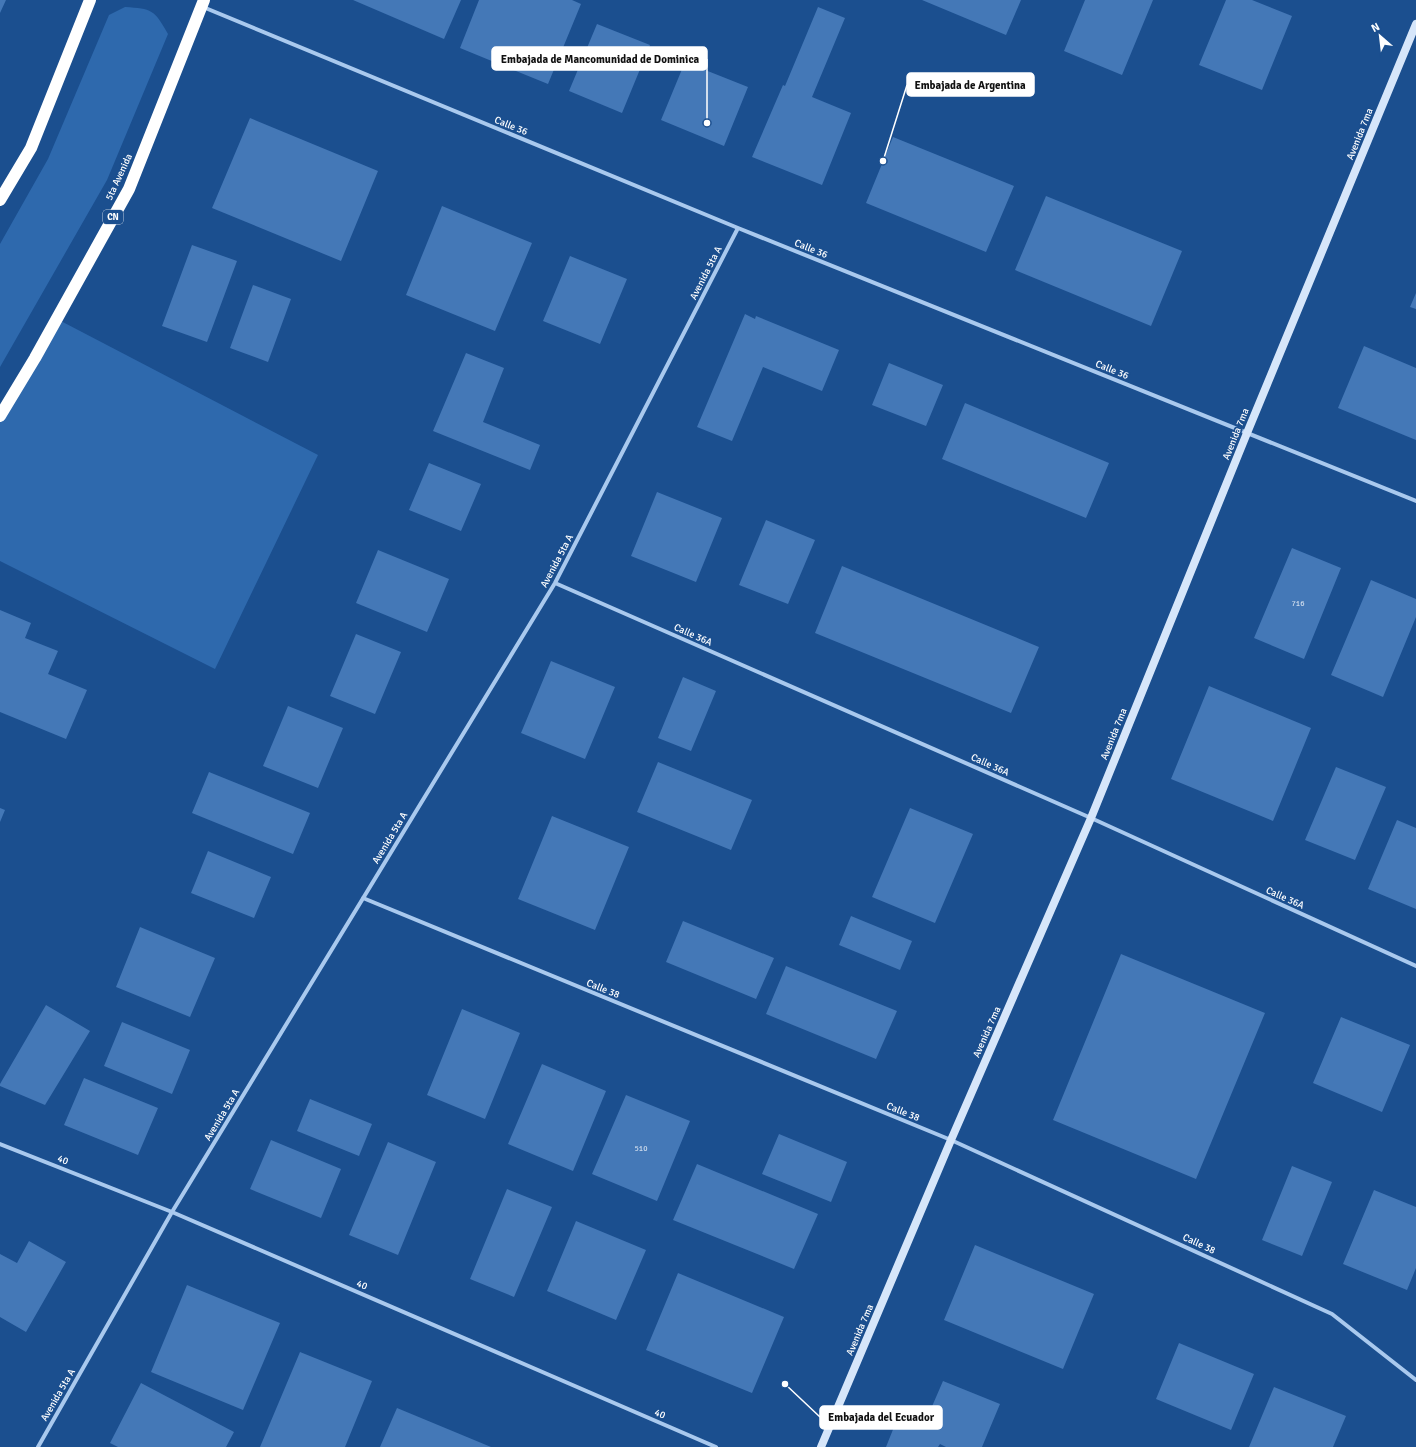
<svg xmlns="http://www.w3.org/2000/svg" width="1416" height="1447" font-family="Signika,sans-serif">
  <rect width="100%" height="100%" fill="#1b4f8f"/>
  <!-- green -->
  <path fill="#2e69ad" d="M125,7C152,9 154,9 168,34L107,180L0,367V244L48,159L109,15Z
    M57,319L318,455L215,669L0,561V414Z"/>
  <!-- building -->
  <path fill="#4478b7" d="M0,0H6L0,13Z
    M353,0H461L444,39Z
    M479,0H572L581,4L548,84L460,48Z
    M922,0H1021L1006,35Z
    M1085,0H1153L1122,75L1064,51Z
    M1226,0H1252L1292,16L1262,90L1199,65Z
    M818,7L845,18L812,97L851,113L822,185L752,157L783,85L785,86Z
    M597,24L650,45L622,113L569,91Z
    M685,62L748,87L724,146L661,120Z
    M250,118L378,171L341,261L212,208Z
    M893,137L1014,186L986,252L866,203Z
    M1046,196L1182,251L1151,326L1015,270Z
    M442,206L532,243L495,331L406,295Z
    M192,245L237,261L207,342L162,326Z
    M570,256L627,279L600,344L543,321Z
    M253,285L291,299L268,362L230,348Z
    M1416,293V309L1410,307Z
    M745,314L755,319L756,316L839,350L822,391L763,367L732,441L697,427Z
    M1364,346L1416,368V440L1338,408Z
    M466,353L504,368L483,422L540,445L530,470L433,431Z
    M889,363L943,385L926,426L872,405Z
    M965,403L1109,463L1086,518L942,459Z
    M429,463L481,484L461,531L409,510Z
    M657,492L722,518L696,582L631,556Z
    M766,520L815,540L788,604L739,585Z
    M1292,548L1341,568L1304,659L1254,638Z
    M378,550L449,579L427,632L356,603Z
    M842,566L1039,647L1011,713L815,633Z
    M1371,580L1416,599V617L1383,697L1331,675Z
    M0,610L31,623L25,638L58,651L48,674L87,690L66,739L0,712Z
    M356,634L401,652L375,714L330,696Z
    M551,661L615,687L585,759L521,733Z
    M683,677L716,691L691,751L658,738Z
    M1209,686L1311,728L1273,821L1171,779Z
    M288,706L343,728L318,788L263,766Z
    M658,762L752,800L731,850L637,812Z
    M1336,767L1386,787L1355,860L1305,840Z
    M209,772L310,813L293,854L192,813Z
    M0,808L5,810L0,822Z
    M910,808L973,834L935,923L872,897Z
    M552,816L629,847L595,930L518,899Z
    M1397,820L1416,828V909L1368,889Z
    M208,851L271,877L254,918L191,893Z
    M851,916L912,941L900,970L839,945Z
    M683,921L774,958L756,999L666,962Z
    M140,927L215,958L190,1017L116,987Z
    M1121,954L1265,1013L1196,1179L1053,1120Z
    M786,966L897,1011L876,1059L766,1014Z
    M46,1005L90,1031L45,1105L0,1086V1084Z
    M462,1009L520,1033L485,1119L427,1095Z
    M1341,1017L1410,1045L1382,1112L1313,1083Z
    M122,1022L190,1050L172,1094L104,1066Z
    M542,1064L606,1091L573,1171L508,1144Z
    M84,1078L158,1108L138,1155L64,1125Z
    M626,1095L690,1121L657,1201L592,1174Z
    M310,1099L372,1124L359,1156L297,1131Z
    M779,1134L847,1162L831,1202L762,1174Z
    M271,1140L341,1169L321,1218L250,1189Z
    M388,1142L436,1162L398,1255L349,1235Z
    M697,1164L818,1214L794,1269L673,1220Z
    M1292,1166L1332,1182L1302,1256L1262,1240Z
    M507,1189L552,1207L514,1297L470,1279Z
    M1374,1190L1416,1207V1268L1407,1290L1343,1264Z
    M576,1221L646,1250L616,1320L547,1291Z
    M29,1241L66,1262L26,1332L0,1317V1254L17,1263Z
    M975,1245L1094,1294L1063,1369L944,1320Z
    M678,1273L784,1317L752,1393L646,1350Z
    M187,1285L280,1323L243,1410L151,1372Z
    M1179,1343L1254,1374L1231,1430L1156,1399Z
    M300,1352L372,1381L345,1447H260Z
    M943,1381L1000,1404L982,1447H946L940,1444L938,1447H886L902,1407L927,1418Z
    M141,1383L234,1432L226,1447H118L110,1443Z
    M1274,1387L1346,1416L1333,1447H1249Z
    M397,1408L491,1447H380Z"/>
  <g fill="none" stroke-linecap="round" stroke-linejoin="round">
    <!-- street -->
    <path stroke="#a9c9ee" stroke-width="4" d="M203,7L738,228L1416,501
      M555,583L1091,818L1416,966
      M363,898L951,1140L1332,1314L1416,1380
      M0,1144L172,1212L716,1447
      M38,1447L172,1212L555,583L738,228"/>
    <!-- secondary -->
    <path stroke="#d6e6fa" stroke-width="8" d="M821,1447L951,1140L1091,818L1247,433L1416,24"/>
    <!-- highway -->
    <path stroke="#fff" stroke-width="12" d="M0,200L31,148L90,0
      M0,416L35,358L129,189L204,0"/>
  </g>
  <g text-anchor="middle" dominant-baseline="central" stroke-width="3.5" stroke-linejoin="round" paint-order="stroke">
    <!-- number labels -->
    <g font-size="8" fill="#d0dded">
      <text x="1298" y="603">716</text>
      <text x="641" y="1148">510</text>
    </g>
    <!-- shield labels -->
    <rect fill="#1b4f8f" stroke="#bbcadd" stroke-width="1" x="103" y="210" width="20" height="14" rx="3"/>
    <g font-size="9" font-weight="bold" fill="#fff">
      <text x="113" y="217">CN</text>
    </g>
    <!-- street labels -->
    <g font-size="10" fill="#fff" stroke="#1b4f8f">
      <text transform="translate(511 126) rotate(22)">Calle 36</text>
      <text transform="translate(1360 134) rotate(-68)">Avenida 7ma</text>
      <text transform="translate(119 177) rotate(-65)">5ta Avenida</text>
      <text transform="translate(811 249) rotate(22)">Calle 36</text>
      <text transform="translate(706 273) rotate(-63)">Avenida 5ta A</text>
      <text transform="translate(1112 370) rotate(22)">Calle 36</text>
      <text transform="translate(1236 434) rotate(-68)">Avenida 7ma</text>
      <text transform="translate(557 561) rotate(-62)">Avenida 5ta A</text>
      <text transform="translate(693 635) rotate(24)">Calle 36A</text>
      <text transform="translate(1114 734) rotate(-68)">Avenida 7ma</text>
      <text transform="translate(990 765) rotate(24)">Calle 36A</text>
      <text transform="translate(390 838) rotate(-59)">Avenida 5ta A</text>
      <text transform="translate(1285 898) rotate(24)">Calle 36A</text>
      <text transform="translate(603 989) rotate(22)">Calle 38</text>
      <text transform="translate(987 1032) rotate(-66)">Avenida 7ma</text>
      <text transform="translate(903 1112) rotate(22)">Calle 38</text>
      <text transform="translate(222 1115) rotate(-59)">Avenida 5ta A</text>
      <text transform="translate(63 1160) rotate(22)">40</text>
      <text transform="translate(1199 1244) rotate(25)">Calle 38</text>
      <text transform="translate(362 1285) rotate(23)">40</text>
      <text transform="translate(860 1330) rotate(-67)">Avenida 7ma</text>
      <text transform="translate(58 1395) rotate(-60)">Avenida 5ta A</text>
      <text transform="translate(660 1414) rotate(23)">40</text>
    </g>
  </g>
  <!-- callouts -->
  <path fill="none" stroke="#fff" stroke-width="1.5" d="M707 123L707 59M883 161L907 85M785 1384L820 1417"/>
  <g fill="#fff" stroke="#1b4f8f" stroke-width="1.5">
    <circle cx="707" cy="123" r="4"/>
    <circle cx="883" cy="161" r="4"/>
    <circle cx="785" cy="1384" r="4"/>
  </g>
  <g fill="#fff" stroke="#fff" stroke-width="1.5">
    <rect x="492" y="47" width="215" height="23" rx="4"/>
    <rect x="907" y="73" width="127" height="23" rx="4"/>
    <rect x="820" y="1406" width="122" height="23" rx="4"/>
  </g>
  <g font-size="11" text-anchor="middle" font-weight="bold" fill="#111">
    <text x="600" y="63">Embajada de Mancomunidad de Dominica</text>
    <text x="970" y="89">Embajada de Argentina</text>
    <text x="881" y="1421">Embajada del Ecuador</text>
  </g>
  <!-- north arrow -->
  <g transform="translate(1380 36) rotate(332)" stroke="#1b4f8f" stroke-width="3" paint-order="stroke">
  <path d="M0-3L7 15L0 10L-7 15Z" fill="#ffffff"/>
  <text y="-6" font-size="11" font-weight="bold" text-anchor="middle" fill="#ffffff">N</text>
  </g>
</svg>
